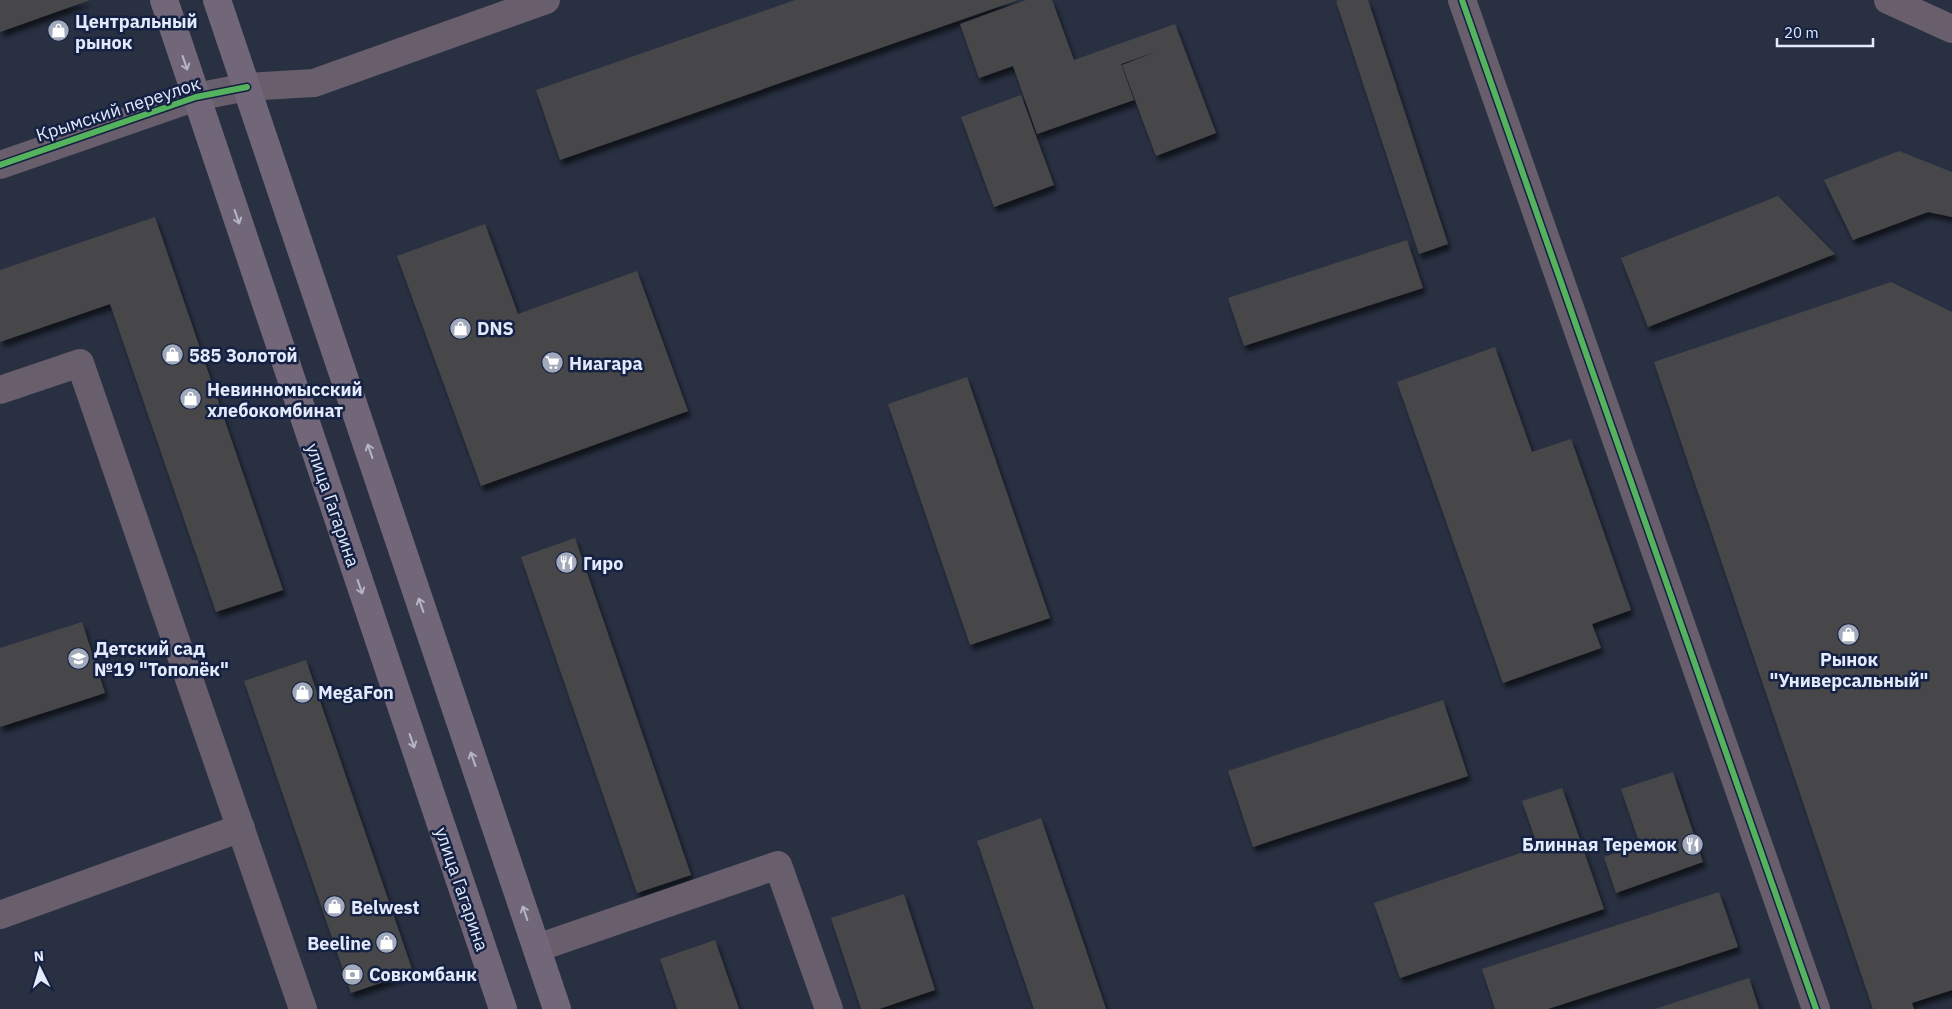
<svg xmlns="http://www.w3.org/2000/svg" width="1952" height="1009" font-family="'IBM Plex Sans',sans-serif">
  <defs>
    <filter id="shadow"><feDropShadow dx="3" dy="5.5" stdDeviation="2.5" flood-color="#0009"/></filter>
  </defs>
  <rect width="100%" height="100%" fill="#283042"/>
  <!-- building -->
  <path fill="#464749" filter="url(#shadow)" d="M0,0H90L0,32Z
    M795,0H1018L560,160L536,90Z
    M1026,0H1052L1074,60L1175,24L1216,133L1156,156L1122,65L1158,51L1121,64L1134,100L1037,134L1013,66L979,78L960,24Z
    M1339,0H1368L1448,244L1419,254L1336,1Z
    M1021,95L1054,185L994,207L961,117Z
    M1899,151L1952,172V217L1928,212L1853,240L1824,180Z
    M1778,196L1835,254L1648,327L1621,258Z
    M155,217L283,590L216,612L110,304L0,342V270Z
    M485,224L518,314L637,271L688,411L481,486L397,256Z
    M1407,240L1423,288L1244,346L1228,298Z
    M1891,282L1952,312V990L1912,1003L1914,1009H1873L1654,362Z
    M1495,347L1532,452L1571,439L1631,610L1592,624L1601,648L1503,683L1397,382Z
    M967,377L1050,618L970,645L888,404Z
    M575,538L691,875L637,893L521,557Z
    M82,622L105,693L0,727V648Z
    M306,660L413,972L351,993L244,681Z
    M1443,700L1468,776L1253,847L1228,771Z
    M1673,772L1703,862L1616,893L1604,857L1640,845L1621,789Z
    M1562,788L1604,909L1400,978L1374,903L1538,847L1522,801Z
    M1041,818L1106,1009H1034L977,841Z
    M1719,892L1738,947L1548,1009H1495L1482,969Z
    M904,894L935,990L879,1009H861L831,918Z
    M715,940L739,1009H677L660,959Z
    M1749,978L1759,1009H1655Z"/>
  <g fill="none" stroke-linecap="round" stroke-linejoin="round">
    <!-- minor -->
    <path stroke="#685e6c" stroke-width="28" d="M1462,0L1816,1009
      M1888,0L1952,29
      M0,165L196,97L247,87L314,83L546,0
      M0,390L80,363L303,1009
      M0,915L241,828
      M537,948L778,865L829,1009"/>
    <!-- major -->
    <path stroke="#726679" stroke-width="28" d="M164,0L503,1009
      M217,0L557,1009"/>
    <defs>
      <path id="cycleway" d="M1462,0L1816,1009
        M0,165L196,97L247,87"/>
    </defs>
    <!-- cycleway casing -->
    <use href="#cycleway" stroke="#152142" stroke-width="9"/>
    <!-- cycleway -->
    <use href="#cycleway" stroke="#56b35d" stroke-width="6"/>
  </g>
  <!-- one-way arrows -->
  <defs><path id="oneway-shaft" d="M-6 0H5M1.5-3L5.5 0L1.5 3" fill="none" stroke-width="1.6" stroke-linecap="round" stroke-linejoin="round" transform="scale(1.25)"/></defs>
  <g stroke="#b5b5c8">
    <use href="#oneway-shaft" transform="translate(185 63) rotate(71)"/>
    <use href="#oneway-shaft" transform="translate(237 217) rotate(71)"/>
    <use href="#oneway-shaft" transform="translate(370 451) rotate(-109)"/>
    <use href="#oneway-shaft" transform="translate(360 587) rotate(71)"/>
    <use href="#oneway-shaft" transform="translate(421 605) rotate(-109)"/>
    <use href="#oneway-shaft" transform="translate(412 741) rotate(71)"/>
    <use href="#oneway-shaft" transform="translate(473 759) rotate(-109)"/>
    <use href="#oneway-shaft" transform="translate(525 913) rotate(-109)"/>
  </g>
  <!-- icons -->
  <defs>
    <symbol id="shop-disc" viewBox="-11 -11 22 22"><circle r="9.5" fill="#a1a9bb" stroke="#152142"/><path d="M-5-2.5h2.3a2.7 3.5 0 0 1 5.4 0H5L5.5 6h-11ZM-1.5-2.5h3a1.5 2.3 0 0 0-3 0Z" fill="#fff"/></symbol>
    <symbol id="supermarket-disc" viewBox="-11 -11 22 22"><circle r="9.5" fill="#a1a9bb" stroke="#152142"/><path d="M-6-5.5h2.5l.6 2H6L4.5 2H-2.5L-4.4-4H-6ZM-1.5 3.2a1.3 1.3 0 1 0 .1 0ZM3 3.2a1.3 1.3 0 1 0 .1 0Z" fill="#fff"/></symbol>
    <symbol id="restaurant-disc" viewBox="-11 -11 22 22"><circle r="9.5" fill="#a1a9bb" stroke="#152142"/><path d="M-5-6h1v4h1v-4h1v4h1v-4h1v5L-1.5 .5V6h-2V.5L-5-1ZM5-6V6H3V1.5H1.5Q1.5-4 5-6Z" fill="#fff"/></symbol>
    <symbol id="school-disc" viewBox="-11 -11 22 22"><circle r="9.5" fill="#a1a9bb" stroke="#152142"/><path d="M0-5L7-2L0 1L-7-2ZM-4 1L0 2.5L4 1V4Q0 6-4 4Z" fill="#fff"/></symbol>
    <symbol id="bank-disc" viewBox="-11 -11 22 22"><circle r="9.5" fill="#a1a9bb" stroke="#152142"/><path d="M-6-4H6V4H-6ZM0-2.3a2.3 2.3 0 1 0 0 4.6a2.3 2.3 0 1 0 0-4.6Z" fill="#fff"/></symbol>
  </defs>
  <g fill-rule="evenodd">
    <use href="#shop-disc" x="46" y="18" width="25" height="25"/>
    <use href="#shop-disc" x="448" y="316" width="25" height="25"/>
    <use href="#shop-disc" x="160" y="342" width="25" height="25"/>
    <use href="#supermarket-disc" x="540" y="350" width="25" height="25"/>
    <use href="#shop-disc" x="178" y="386" width="25" height="25"/>
    <use href="#restaurant-disc" x="554" y="550" width="25" height="25"/>
    <use href="#shop-disc" x="1836" y="622" width="25" height="25"/>
    <use href="#school-disc" x="66" y="646" width="25" height="25"/>
    <use href="#shop-disc" x="290" y="680" width="25" height="25"/>
    <use href="#restaurant-disc" x="1680" y="832" width="25" height="25"/>
    <use href="#shop-disc" x="322" y="894" width="25" height="25"/>
    <use href="#shop-disc" x="374" y="930" width="25" height="25"/>
    <use href="#bank-disc" x="340" y="962" width="25" height="25"/>
  </g>
  <g text-anchor="middle" dominant-baseline="central" stroke-width="5" stroke-linejoin="round" paint-order="stroke">
    <!-- poi labels -->
    <g font-size="18" font-weight="bold" fill="#e2eafc" stroke="#152142" text-anchor="start">
      <text x="75" y="21">Центральный<tspan x="75" dy="21">рынок</tspan></text>
      <text x="477" y="328">DNS</text>
      <text x="189" y="355">585 Золотой</text>
      <text x="569" y="363">Ниагара</text>
      <text x="207" y="389">Невинномысский<tspan x="207" dy="21">хлебокомбинат</tspan></text>
      <text x="583" y="563">Гиро</text>
      <text x="94" y="648">Детский сад<tspan x="94" dy="21">№19 "Тополёк"</tspan></text>
      <text x="1849" y="659" text-anchor="middle">Рынок<tspan x="1849" dy="21">"Универсальный"</tspan></text>
      <text x="318" y="692">MegaFon</text>
      <text x="1677" y="844" text-anchor="end">Блинная Теремок</text>
      <text x="351" y="907">Belwest</text>
      <text x="371" y="943" text-anchor="end">Beeline</text>
      <text x="369" y="974">Совкомбанк</text>
    </g>
    <!-- street labels -->
    <g font-size="18" fill="#e2eafc" stroke="#152142">
      <text transform="translate(118 109) rotate(-18)">Крымский переулок</text>
      <text transform="translate(333 505) rotate(71)">улица Гагарина</text>
      <text transform="translate(462 889) rotate(71)">улица Гагарина</text>
    </g>
  </g>
  <!-- north arrow -->
  <g transform="translate(40 969) rotate(355)" stroke="#152142" stroke-width="4" paint-order="stroke">
  <path d="M0-4L9 19L0 12L-9 19Z" fill="#e2eafc"/>
  <text y="-8" font-size="14" font-weight="bold" text-anchor="middle" fill="#e2eafc">N</text>
  </g>
  <!-- scale -->
  <path d="M1777 38v8h96v-8" fill="none" stroke="#e2eafc" stroke-width="2.5"/>
  <text x="1784" y="38" font-size="15" fill="#e2eafc" stroke="#152142" stroke-width="4" paint-order="stroke">20 m</text>
</svg>
